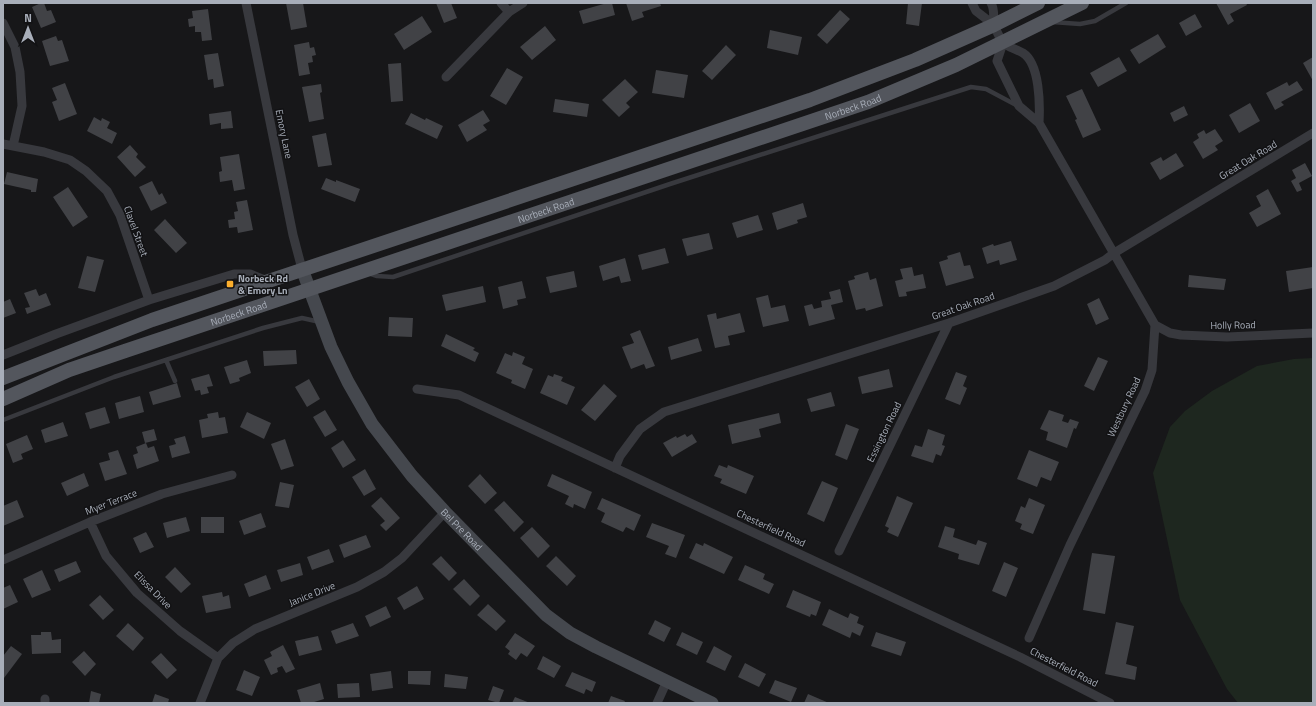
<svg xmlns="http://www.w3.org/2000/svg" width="1316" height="706" font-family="'Titillium Web',sans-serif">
  <rect width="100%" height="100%" fill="#171719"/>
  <!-- green -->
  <path fill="#1e271f" d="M1313,358V703H1238L1227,689L1180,600L1153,473L1170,427L1185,411L1212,391L1257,366L1294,359Z"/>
  <!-- building -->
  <path fill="#414246" d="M41,3H44L47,11L51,10L56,22L41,28L32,7Z
    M286,3H303L307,27L291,30Z
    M436,3H451L457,18L444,23Z
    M607,3H612L615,15L583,24L579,11Z
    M626,3H660L661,6L642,12L644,17L632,21Z
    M908,3H922L919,26L906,24Z
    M1216,3H1246L1247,5L1230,14L1234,21L1228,25Z
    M208,9L212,40L202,41L201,32H195V26L189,27L188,19L193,18L192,11Z
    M840,10L850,19L827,44L817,35Z
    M1195,14L1202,27L1186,36L1179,23Z
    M422,16L432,32L404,50L394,34Z
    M545,26L556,40L532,60L520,47Z
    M770,30L802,37L798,55L767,48Z
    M1158,34L1166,47L1139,64L1130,50Z
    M56,36L58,41L62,40L69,61L50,66L42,41Z
    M309,42L310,48L314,47L316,55L312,56L313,62L308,63L310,74L299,76L294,45Z
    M726,45L736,55L712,80L702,71Z
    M218,53L224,86L214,88L213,79L208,80L204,55Z
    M1119,57L1127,71L1098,87L1090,73Z
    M1313,57V81L1303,63Z
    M401,63L403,101L391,102L388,64Z
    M507,68L523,77L506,105L490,96Z
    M656,70L688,75L684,98L652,93Z
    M625,79L638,92L626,103L630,107L619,117L602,100Z
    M1297,81L1303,90L1281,102L1284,105L1275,110L1266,93L1287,82L1289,86Z
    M65,83L77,114L59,121L52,102L57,100L52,88Z
    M321,84L322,92L320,93L324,119L309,122L302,87Z
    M1082,89L1101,130L1083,138L1075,120L1077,119L1066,96Z
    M555,99L589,104L587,117L553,112Z
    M1250,103L1260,121L1239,133L1229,115Z
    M1184,106L1188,115L1174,122L1170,113Z
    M483,110L490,121L483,125L487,130L467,142L458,125Z
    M231,111L233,128L221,129V123L210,125L209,114Z
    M411,113L425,120L426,118L443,126L437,139L405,124Z
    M94,117L101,121L102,118L110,122L107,128L117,133L112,144L87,131Z
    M1215,129L1223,141L1215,146L1218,150L1203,159L1193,142L1199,138L1197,134L1204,130L1206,134Z
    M326,133L332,165L318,167L312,136Z
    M130,145L138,154L136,157L146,167L135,177L117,157Z
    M1176,153L1184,166L1160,180L1150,163L1161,157L1163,161Z
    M239,154L245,189L234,191L232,180L220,182L219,172L222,171L220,157Z
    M1305,163L1312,176L1299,183L1302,190L1297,192L1291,181L1296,178L1292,170Z
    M7,172L38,179L36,192H31V190L4,184Z
    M326,178L336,182V180L360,189L355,202L321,189Z
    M152,181L159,195L162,193L167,203L151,211L139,187Z
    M68,187L88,217L73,227L53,197Z
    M1268,189L1281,214L1257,227L1249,213L1261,206L1256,196Z
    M247,200L253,230L238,233L237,227L229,228L228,220L235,219L234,212L238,211L236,202Z
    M803,203L807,217L797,220L798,223L777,230L772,213Z
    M758,215L763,230L737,238L732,223Z
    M165,219L187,243L176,253L154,230Z
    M709,233L713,249L687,256L682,239Z
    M1011,241L1017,260L1000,265L999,260L987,264L982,248L993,244L994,246Z
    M665,248L669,263L642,270L638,255Z
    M960,252L964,266L970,265L974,278L946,286L939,262L948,259L947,256Z
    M87,256L104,260L95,292L78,288Z
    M625,258L631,281L621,283L619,276L603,281L599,266Z
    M912,267L914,276L923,274L926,288L906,292L907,296L899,297L895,281L903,279L900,269Z
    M1313,267V288L1289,292L1286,271Z
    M574,271L577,287L550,293L546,277Z
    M868,272L870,280L876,278L883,306L866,311L865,308L856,310L848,281L855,279L854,276Z
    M1189,275L1226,279L1224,290L1188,287Z
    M522,281L526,298L517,300L518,305L503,309L498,287Z
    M483,286L486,302L446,311L442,295Z
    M36,289L39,296L46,293L51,305L27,314L25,308L30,307L24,293Z
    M840,289L843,302L831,305L835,319L809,326L804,306L812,304L814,309L822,307L821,301L831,299L829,292Z
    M768,295L771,308L785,305L789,321L763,327L756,298Z
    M1099,298L1109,319L1096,325L1087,304Z
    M10,299L16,313L3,318V302Z
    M716,313L717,319L740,313L745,332L728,336L730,345L715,348L707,315Z
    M389,317L413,318L412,337L388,336Z
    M640,330L655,366L646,369L644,364L631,369L622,347L634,343L630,334Z
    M446,334L475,348L473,350L479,353L475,362L441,346Z
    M698,338L702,351L671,360L668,347Z
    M296,350L297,364L264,366L263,351Z
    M513,352L525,357L522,364L533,369L525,389L511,383L512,380L496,373L505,353L512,356Z
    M1098,357L1108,361L1094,391L1084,386Z
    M247,360L251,373L239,378L240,381L230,384L224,367Z
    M889,369L893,387L862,394L858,377Z
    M956,372L967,376L963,386L967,388L960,405L945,399Z
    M209,374L213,386L207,387L209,393L201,395L200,390L195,391L191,379Z
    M554,374L563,377L561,381L575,387L567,405L540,393L548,375L553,377Z
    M309,379L320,399L307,407L295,387Z
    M177,383L181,397L153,405L149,392Z
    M604,384L617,396L595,421L581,410Z
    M831,392L835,406L811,412L807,399Z
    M140,396L144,412L119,419L115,403Z
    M105,407L110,423L90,429L85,413Z
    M325,410L337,430L325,437L313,417Z
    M1049,410L1064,415L1062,421L1068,423L1070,419L1079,422L1076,429L1074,428L1067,448L1046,440L1048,432L1040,429Z
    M218,412L219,418L225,417L228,433L202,438L199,420L208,418L207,414Z
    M247,412L271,423L264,439L240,427Z
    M779,413L781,423L759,429L761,437L732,444L728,425Z
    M63,422L68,436L45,443L41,430Z
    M846,424L859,429L847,460L835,455Z
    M154,429L157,440L145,443L142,432Z
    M928,429L945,435L942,445L945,446L941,456L936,454L933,463L911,456L915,445L922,447Z
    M685,434L687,437L692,434L697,442L672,457L663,443L676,436L677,438Z
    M27,435L33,449L21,454L23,459L13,463L6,444Z
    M185,436L190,453L172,458L169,446L176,444L174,439Z
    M285,439L294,466L281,470L271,444Z
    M343,440L356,460L343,468L331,448Z
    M146,443L148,448L154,446L159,461L137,469L133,455L138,453L136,447Z
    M118,450L127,474L105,481L99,463L110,460L108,453Z
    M1029,450L1059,462L1051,481L1041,477L1037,487L1017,479Z
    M719,465L727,468L728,465L754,476L746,494L720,483L722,479L714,476Z
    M365,469L376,489L364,496L352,477Z
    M84,473L89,486L67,496L61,483Z
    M480,474L497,493L485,504L468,486Z
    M552,474L592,492L585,509L574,504L573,508L565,504L569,496L547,486Z
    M822,481L838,488L824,522L807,514Z
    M280,482L294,485L289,508L275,506Z
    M897,496L913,503L898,537L887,532L889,528L885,526Z
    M381,497L400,518L386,531L380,525L385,521L371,506Z
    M602,498L641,515L634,531L626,527L623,532L601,522L605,513L597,509Z
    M1029,498L1045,505L1033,534L1020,529L1022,524L1015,521L1021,506L1025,508Z
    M17,500L24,517L3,526V506Z
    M504,501L524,522L514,532L494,510Z
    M261,513L266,527L244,535L239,521Z
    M186,517L190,531L167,538L163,523Z
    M201,517H224V533H201Z
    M652,523L685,535L676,558L665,554L669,546L646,537Z
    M945,526L955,529L953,537L976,545L978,540L987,543L979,565L958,559L959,554L938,547Z
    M532,527L550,546L538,558L520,538Z
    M146,532L154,547L140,553L133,538Z
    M366,535L371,547L344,558L339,545Z
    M696,543L703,546L704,543L733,557L724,574L689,558Z
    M329,549L334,562L312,570L307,557Z
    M1092,553L1115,556L1105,614L1083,610Z
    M441,556L457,573L449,581L432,564Z
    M556,556L576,576L567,586L546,566Z
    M76,561L81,572L59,582L54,570Z
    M1004,562L1018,568L1006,597L992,591Z
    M300,563L303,575L281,582L277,570Z
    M745,565L765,574L763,579L774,584L769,594L738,580Z
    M175,567L191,584L181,593L165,577Z
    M42,570L51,590L32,598L23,579Z
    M266,575L271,589L249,597L244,584Z
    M464,579L480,596L470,606L453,589Z
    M10,585L18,602L3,609V588Z
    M417,586L424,599L404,610L397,598Z
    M793,590L821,602L816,616L811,614L810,617L786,607Z
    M222,592L223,597L229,595L231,608L206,613L202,596Z
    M100,595L114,610L103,620L89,605Z
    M488,604L506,621L496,631L477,615Z
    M386,606L391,617L370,627L365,616Z
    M829,609L848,618L850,613L859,617L857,623L864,626L860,636L852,632L850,638L822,625Z
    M655,620L671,628L664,642L648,634Z
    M1116,622L1134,626L1126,664L1137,667L1135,680L1105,674Z
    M128,623L144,638L133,651L116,636Z
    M353,623L359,636L336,644L331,631Z
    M41,632H51L52,640L61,639V653L32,654L31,635H41Z
    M682,632L703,642L697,655L676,645Z
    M876,632L906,642L901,656L871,646Z
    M515,633L535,646L527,657L521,653L516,660L508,654L510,651L505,647Z
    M318,636L322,650L299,656L295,641Z
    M283,645L295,669L286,673L282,666L277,668L278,672L271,675L264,660L272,656L270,652Z
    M11,646L22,654L4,678L3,677V656Z
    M714,646L732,656L725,671L706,662Z
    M84,651L96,664L85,676L72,662Z
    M161,653L177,670L167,679L151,662Z
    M543,656L561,666L554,678L537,669Z
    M745,663L766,674L759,687L738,677Z
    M244,670L260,677L252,696L236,690Z
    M391,671L393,688L372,691L370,674Z
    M408,671H431L430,685L408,684Z
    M572,672L596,682L592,692L586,689L584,694L565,686Z
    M445,674L468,677L466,689L444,687Z
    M775,680L797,688L791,702L769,693Z
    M320,683L324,699L311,703H301L297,690Z
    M359,683L360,697L338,698L337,684Z
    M493,686L504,690L499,703L488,700Z
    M91,691L101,694L99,703H89Z
    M155,694L169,699L168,703H152Z
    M808,694L829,703H804Z
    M611,696L625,701L624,703H608Z
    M515,697L530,703H512Z"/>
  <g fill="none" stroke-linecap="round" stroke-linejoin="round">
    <!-- service -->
    <path stroke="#38393e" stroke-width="4.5" d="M1052,22L1080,24L1095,21L1126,3
      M368,273L377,276L393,277L670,184L971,87L986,89L1018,106
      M166,360L175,381
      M3,420L114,377L263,328L302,318L320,322"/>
    <!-- minor -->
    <path stroke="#38393e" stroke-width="9" d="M246,3L293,235L302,269
      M501,3L509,12
      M972,3L976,11L994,25
      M991,3C995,9 993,17 994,24C995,29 999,36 1002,41C1005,47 1017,49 1023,53C1040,64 1040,105 1039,123
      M3,23L15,47L20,72L22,106L13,146
      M1003,43L997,61L1019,106L1039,123L1155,325L1152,370L1145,391L1070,545L1029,638
      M446,77L509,12L523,3
      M3,144L44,152L70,160L86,171L107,191L120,215L149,300
      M1155,325L1170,333L1181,335L1227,337L1313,333
      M3,355L56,334L149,300L234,274H250L267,281
      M417,389L459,395L1020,657L1110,703
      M615,468L620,456L640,429L664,412L949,323L1054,286L1105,260L1114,253L1313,133
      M90,522L106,556L137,593L180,631L218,658
      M839,551L949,323
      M3,560L90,522L162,494L232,475
      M45,703V699
      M200,703L218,658L233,643L255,629L357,587L384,572L402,558L445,512
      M657,703L667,681"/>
    <!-- secondary -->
    <path stroke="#45484e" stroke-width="13" id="s1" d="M302,269L331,347L348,382L372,424L412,476L445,512L546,615L570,633L596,647L712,703"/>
    <!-- primary -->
    <g stroke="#53565d" stroke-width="14">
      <path d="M3,378L152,320L810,100L915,60L994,25L1038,3"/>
      <path id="s2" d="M3,399L69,370L125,351L868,102L956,65L1082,3"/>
    </g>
  </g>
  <!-- markers -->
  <rect fill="#fbae2d" stroke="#121214" stroke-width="1.5" x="226" y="280" width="8" height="8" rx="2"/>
  <g text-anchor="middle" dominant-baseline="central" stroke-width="3" stroke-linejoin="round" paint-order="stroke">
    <!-- street labels -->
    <g font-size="10" fill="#a8aeb9" stroke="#121214">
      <text stroke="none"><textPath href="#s2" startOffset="899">Norbeck Road</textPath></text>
      <text transform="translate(284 134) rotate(78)">Emory Lane</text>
      <text transform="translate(1248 160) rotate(-31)">Great Oak Road</text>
      <text stroke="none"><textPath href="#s2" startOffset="575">Norbeck Road</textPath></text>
      <text transform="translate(136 231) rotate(70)">Clavel Street</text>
      <text transform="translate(963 306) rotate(-19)">Great Oak Road</text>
      <text stroke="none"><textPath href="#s2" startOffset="251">Norbeck Road</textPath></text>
      <text transform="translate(1233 325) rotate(-1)">Holly Road</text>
      <text transform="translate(1124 407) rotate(-65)">Westbury Road</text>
      <text transform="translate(884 432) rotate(-64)">Essington Road</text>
      <text transform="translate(111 502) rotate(-21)">Myer Terrace</text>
      <text transform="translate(771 528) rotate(25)">Chesterfield Road</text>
      <text stroke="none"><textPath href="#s1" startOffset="309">Bel Pre Road</textPath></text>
      <text transform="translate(153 590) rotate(45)">Elissa Drive</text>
      <text transform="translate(312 594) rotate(-22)">Janice Drive</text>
      <text transform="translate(1064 667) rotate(27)">Chesterfield Road</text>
    </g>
    <!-- poi labels -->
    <g font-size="10" font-weight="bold" fill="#a8aeb9" stroke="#121214" text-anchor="start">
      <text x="238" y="278">Norbeck Rd<tspan x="238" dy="12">&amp; Emory Ln</tspan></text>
    </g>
  </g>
  <!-- border -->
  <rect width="1316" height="706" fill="none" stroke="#a8aeb9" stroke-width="8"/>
  <!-- north arrow -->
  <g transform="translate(28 28)" stroke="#121214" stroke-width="3" paint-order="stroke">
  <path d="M0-3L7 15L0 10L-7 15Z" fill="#a8aeb9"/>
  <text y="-6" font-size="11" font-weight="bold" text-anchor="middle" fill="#a8aeb9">N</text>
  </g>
</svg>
